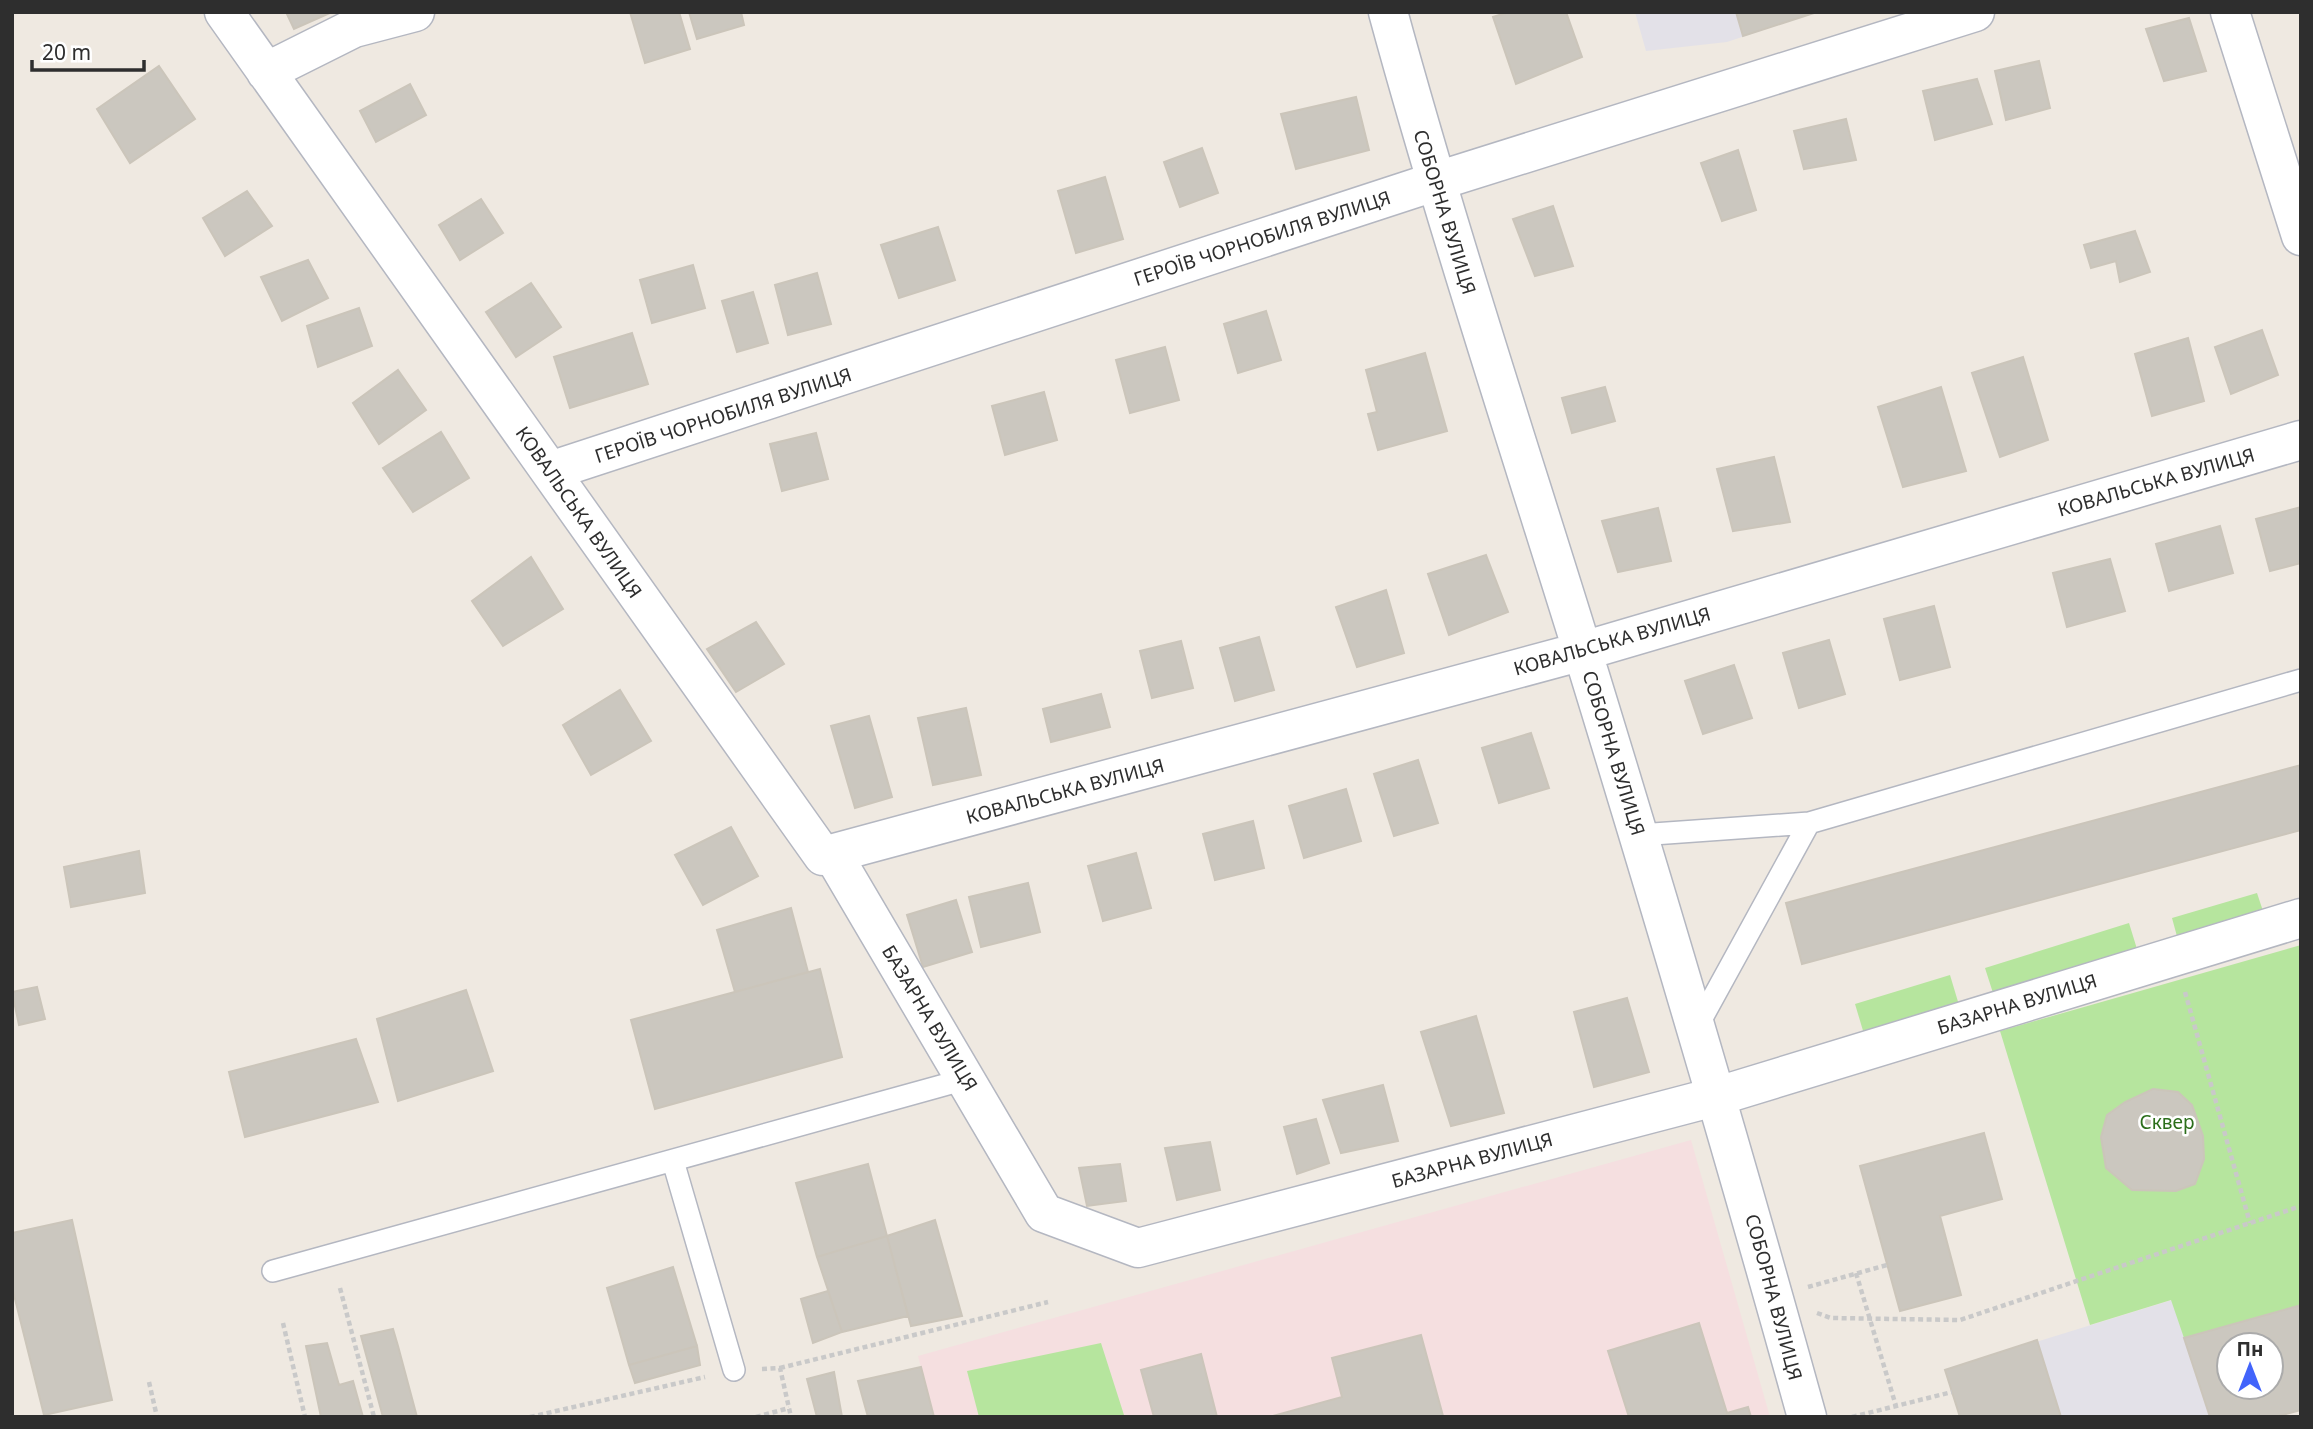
<svg xmlns="http://www.w3.org/2000/svg" width="2313" height="1429" font-family="'Noto Sans',sans-serif">
  <rect width="100%" height="100%" fill="#efe9e1"/>
  <!-- industrial -->
  <path fill="#e3e1e8" d="M1635,12H1817L1727,42L1646,51Z
    M2172,1300L2210,1417H1960L1945,1370Z"/>
  <!-- medical -->
  <path fill="#f5dfe0" d="M1691,1140L1770,1417H934L918,1356Z"/>
  <!-- green -->
  <path fill="#b6e59e" d="M2257,893L2264,914L2178,940L2172,918Z
    M2129,923L2137,949L1993,993L1985,968Z
    M2301,945V1305L2184,1338L2171,1300L2090,1325L2000,1031Z
    M1950,975L1959,1005L1864,1034L1855,1004Z
    M1101,1343L1124,1415L979,1417L967,1371Z"/>
  <!-- building -->
  <path fill="#cbc7bf" stroke="#cbc5ba" stroke-width="2" fill-rule="evenodd" d="M286,12H332L294,29Z
    M630,12H679L690,49L645,63Z
    M689,12H741L744,25L697,39Z
    M1509,12H1566L1582,57L1516,84L1493,17Z
    M1736,12H1817L1743,36Z
    M2189,18L2206,71L2164,81L2146,29Z
    M2039,61L2050,108L2006,120L1995,71Z
    M159,66L195,119L130,163L97,109Z
    M1977,79L1992,124L1935,140L1923,91Z
    M410,84L426,115L376,142L360,111Z
    M1356,97L1369,150L1296,169L1281,114Z
    M1846,119L1856,160L1804,169L1794,131Z
    M1202,148L1218,193L1180,207L1164,162Z
    M1738,150L1756,210L1722,221L1701,163Z
    M1105,177L1123,239L1076,253L1058,191Z
    M247,191L272,226L225,256L203,218Z
    M481,199L503,233L460,260L439,225Z
    M1553,206L1573,266L1535,276L1513,219Z
    M938,227L955,280L899,298L881,245Z
    M2135,231L2150,272L2120,282L2116,261L2091,268L2084,245Z
    M308,260L328,298L282,321L261,277Z
    M693,265L705,308L652,323L640,280Z
    M817,273L831,324L788,335L775,285Z
    M531,283L561,327L516,357L486,312Z
    M753,292L768,343L737,352L722,301Z
    M359,308L372,346L318,367L307,326Z
    M1266,311L1281,360L1238,373L1224,324Z
    M2262,330L2278,375L2231,394L2215,347Z
    M632,333L648,384L570,408L554,357Z
    M2188,338L2204,401L2152,416L2135,354Z
    M1165,347L1179,400L1130,413L1116,360Z
    M1425,353L1447,431L1378,450L1368,414L1377,412L1366,370Z
    M2023,357L2048,440L2000,457L1972,373Z
    M398,370L426,410L379,444L353,403Z
    M1605,387L1615,421L1572,433L1562,398Z
    M1941,387L1966,471L1903,487L1878,407Z
    M1044,392L1057,440L1005,455L992,406Z
    M441,432L469,478L413,512L383,468Z
    M816,433L828,479L782,491L770,444Z
    M1774,457L1790,522L1733,531L1717,469Z
    M2301,507V563L2270,571L2256,519Z
    M1658,508L1671,561L1618,572L1602,521Z
    M2220,526L2233,573L2169,591L2156,544Z
    M1486,555L1508,612L1449,635L1428,574Z
    M531,557L563,609L503,646L472,601Z
    M2110,559L2125,611L2067,627L2053,573Z
    M1386,590L1404,653L1357,667L1336,607Z
    M1934,606L1950,667L1900,680L1884,619Z
    M756,622L784,664L736,692L707,649Z
    M1259,637L1274,690L1235,701L1220,648Z
    M1829,640L1845,694L1799,708L1783,653Z
    M1181,641L1193,688L1152,698L1140,651Z
    M1734,665L1752,718L1703,734L1685,681Z
    M620,690L651,741L591,775L563,725Z
    M1101,694L1110,727L1051,742L1043,709Z
    M966,708L981,775L933,785L918,718Z
    M869,716L892,797L855,808L831,726Z
    M1531,733L1549,788L1499,803L1482,748Z
    M1418,760L1438,823L1394,836L1374,774Z
    M2301,765V830L1802,964L1786,903Z
    M1346,789L1361,841L1304,858L1289,806Z
    M1253,821L1264,868L1215,880L1203,834Z
    M731,827L758,876L703,905L675,855Z
    M139,851L145,893L71,907L64,867Z
    M1136,853L1151,908L1103,921L1088,866Z
    M1028,883L1040,932L981,947L969,897Z
    M956,900L972,952L923,967L907,915Z
    M791,908L808,972L735,992L717,930Z
    M820,969L842,1057L655,1109L631,1020Z
    M37,987L45,1019L19,1025L12,992Z
    M466,990L493,1071L398,1101L377,1019Z
    M1627,998L1649,1072L1594,1087L1574,1012Z
    M1476,1016L1504,1113L1451,1126L1421,1032Z
    M356,1039L378,1102L245,1137L229,1072Z
    M1383,1085L1398,1141L1341,1153L1323,1100Z
    M2153,1089L2178,1092L2192,1105L2203,1136L2204,1159L2195,1184L2176,1191L2132,1190L2106,1168L2101,1137L2107,1115L2125,1102Z
    M1316,1119L1329,1163L1297,1174L1284,1127Z
    M1984,1133L2002,1199L1940,1216L1961,1295L1900,1311L1860,1166Z
    M1210,1142L1220,1190L1177,1200L1165,1148Z
    M868,1164L887,1236L817,1257L796,1183Z
    M1120,1164L1126,1201L1087,1206L1079,1168Z
    M72,1220L112,1400L44,1415L12,1287V1233Z
    M935,1220L962,1316L911,1326L887,1236Z
    M887,1236L908,1316L842,1332L817,1257Z
    M673,1267L697,1346L629,1365L607,1288Z
    M828,1291L842,1332L813,1343L801,1299Z
    M2301,1305V1410L2275,1417H2210L2184,1338ZM2229,1345H2271V1387H2229Z
    M1699,1323L1727,1413L1748,1407L1751,1417H1629L1608,1351Z
    M393,1329L398,1346L417,1417H383L361,1336Z
    M1421,1335L1443,1416L1269,1417L1342,1397L1332,1358Z
    M2037,1340L2061,1417H1960L1945,1370Z
    M327,1343L339,1385L353,1381L363,1417H321L306,1346Z
    M697,1346L700,1365L635,1383L629,1365Z
    M1201,1354L1217,1417H1154L1141,1370Z
    M921,1367L934,1417H868L858,1381Z
    M834,1372L842,1417H817L807,1379Z"/>
  <g fill="none" stroke-linecap="round" stroke-linejoin="round">
    <defs>
      <path id="lane" d="M1639,835L1809,823L2301,680
        M1697,1027L1809,823
        M673,1161L734,1370
        M273,1271L966,1079"/>
      <path id="street" d="M224,12L823,856L1583,651L2301,440
        M1388,12C1447,228 1517,440 1583,653C1661,907 1736,1161 1807,1417
        M2230,12L2301,236
        M266,72L354,28L415,12
        M550,471L1434,182L1975,12
        M832,853L1044,1213L1138,1248L1718,1096L2301,918"/>
    </defs>
    <!-- lane casing -->
    <use href="#lane" stroke="#b4b7c1" stroke-width="24"/>
    <!-- street casing -->
    <use href="#street" stroke="#b4b7c1" stroke-width="41"/>
    <!-- path -->
    <path stroke="#c9c9c9" stroke-width="4.5" stroke-dasharray="5 3.5" stroke-linecap="butt" d="M2185,992L2250,1223
      M1856,1273L1896,1406
      M1808,1287L1887,1265
      M340,1288L374,1417
      M1817,1313L1831,1318L1960,1320L2301,1206
      M283,1323L305,1417
      M780,1368L1048,1302
      M762,1369L780,1368L791,1417
      M149,1382L157,1417
      M530,1417L705,1377
      M756,1417L789,1408
      M1852,1417L1952,1392"/>
    <!-- lane -->
    <use href="#lane" stroke="#fff" stroke-width="21"/>
    <!-- street -->
    <use href="#street" stroke="#fff" stroke-width="38"/>
  </g>
  <g text-anchor="middle" dominant-baseline="central" stroke-width="5" stroke-linejoin="round" paint-order="stroke">
    <!-- street labels -->
    <g font-size="19" fill="#2e2e2e" stroke="#fff">
      <text transform="translate(1445 212) rotate(73)">СОБОРНА ВУЛИЦЯ</text>
      <text transform="translate(1262 238) rotate(-18)">ГЕРОЇВ ЧОРНОБИЛЯ ВУЛИЦЯ</text>
      <text transform="translate(723 415) rotate(-18)">ГЕРОЇВ ЧОРНОБИЛЯ ВУЛИЦЯ</text>
      <text transform="translate(2156 482) rotate(-16)">КОВАЛЬСЬКА ВУЛИЦЯ</text>
      <text transform="translate(579 512) rotate(55)">КОВАЛЬСЬКА ВУЛИЦЯ</text>
      <text transform="translate(1612 641) rotate(-16)">КОВАЛЬСЬКА ВУЛИЦЯ</text>
      <text transform="translate(1614 753) rotate(73)">СОБОРНА ВУЛИЦЯ</text>
      <text transform="translate(1065 791) rotate(-15)">КОВАЛЬСЬКА ВУЛИЦЯ</text>
      <text transform="translate(2017 1004) rotate(-17)">БАЗАРНА ВУЛИЦЯ</text>
      <text transform="translate(930 1018) rotate(59)">БАЗАРНА ВУЛИЦЯ</text>
      <text transform="translate(1472 1160) rotate(-15)">БАЗАРНА ВУЛИЦЯ</text>
      <text transform="translate(1774 1297) rotate(75)">СОБОРНА ВУЛИЦЯ</text>
    </g>
    <!-- park labels -->
    <g font-size="19" fill="#2c6e1b" stroke="#fff">
      <text x="2167" y="1122">Сквер</text>
    </g>
  </g>
  <!-- border -->
  <rect width="2313" height="1429" fill="none" stroke="#2e2e2e" stroke-width="28"/>
  <!-- north arrow -->
  <g transform="translate(2250 1366)"><circle r="33" fill="#ffffff" stroke="#ababab" stroke-width="2"/>
  <path d="M0-5L12 26L0 18L-12 26Z" fill="#4264fb"/>
  <text y="-10" font-size="19" font-weight="bold" text-anchor="middle" fill="#2e2e2e">Пн</text>
  </g>
  <!-- scale -->
  <path d="M32 60v10h112v-10" fill="none" stroke="#2e2e2e" stroke-width="3.5"/>
  <text x="42" y="60" font-size="21" fill="#2e2e2e" stroke="#ffffff" stroke-width="5" paint-order="stroke">20 m</text>
</svg>
